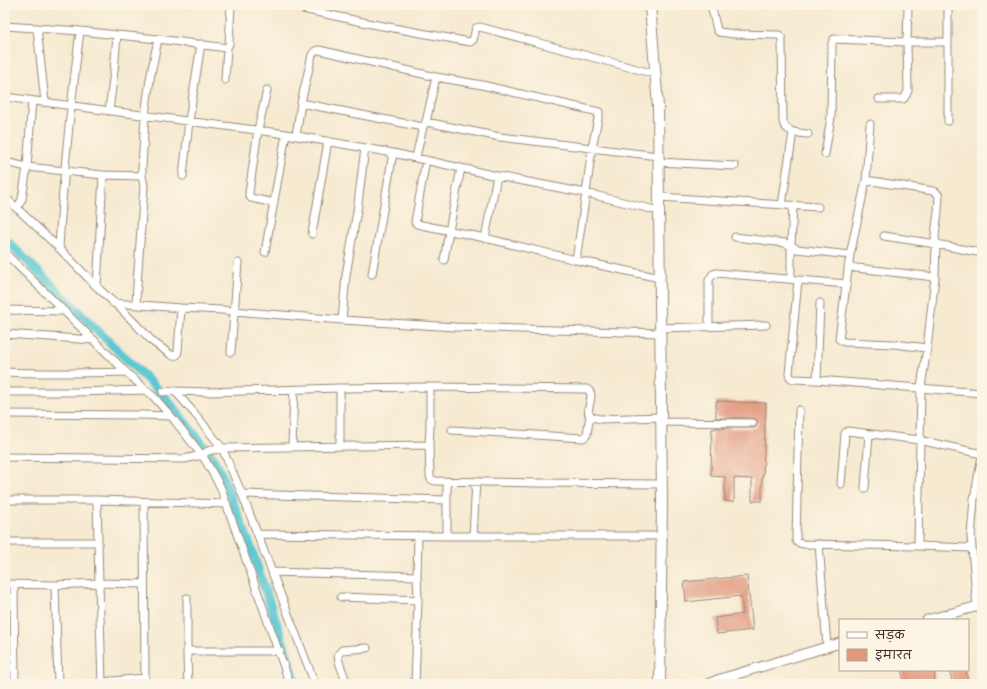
<svg xmlns="http://www.w3.org/2000/svg" width="987" height="689" font-family="'Architects Daughter','Playpen Sans Deva',sans-serif">
  <rect width="100%" height="100%" fill="#fcf5e5"/>
  <filter id="ink" filterUnits="userSpaceOnUse"><feTurbulence type="fractalNoise" baseFrequency=".025" numOctaves="2"/><feDisplacementMap in="SourceGraphic" scale="8" xChannelSelector="R" yChannelSelector="G"/><feConvolveMatrix kernelMatrix="1 2 1 2 8 2 1 2 1" color-interpolation-filters="sRGB"/></filter>
  <filter id="wash" filterUnits="userSpaceOnUse"><feTurbulence type="fractalNoise" baseFrequency=".012" numOctaves="4" result="noise"/><feDisplacementMap in="SourceGraphic" scale="16" xChannelSelector="R" yChannelSelector="G"/><feGaussianBlur stdDeviation="0.9" result="paint"/><feColorMatrix in="noise" values="0 0 0 0 0 0 0 0 0 0 0 0 0 0 0 0 0 1.4 0 .05"/><feComposite in="paint" operator="in"/></filter>
  <g filter="url(#wash)">
    <rect width="100%" height="100%" fill="#f6ead1"/>
    <g fill="none" stroke-linecap="round" stroke-linejoin="round">
      <!-- canal -->
      <path stroke="#5cc9d3" stroke-width="9" d="M5,239L165,397L211,455L220,471L250,545L297,684"/>
    </g>
    <g id="blocks">
      <!-- building -->
      <path fill="#e1987f" d="M716,401L766,403L763,476H762V501H752V479L734,478V502L725,501V477L711,476L712,429H715V428H753L756,427L758,423L757,420L753,418H716Z
        M747,576L753,630L717,634L715,618L743,614L741,596L686,602L684,582Z
        M902,670H934L935,684H903Z
        M950,670H966L968,684H952Z"/>
    </g>
  </g>
  <g filter="url(#ink)">
    <use href="#blocks" fill-opacity="0" stroke="#988a78" stroke-width="1"/>
    <g fill="none" stroke-linecap="round" stroke-linejoin="round">
      <defs>
        <path id="minor" d="M635,5L650,7
          M711,5L717,30L719,32L734,34L779,35L782,38V41L783,122C786,133 799,133 808,134
          M908,5L907,42H948
          M303,9L372,24L470,42L473,40L476,28L480,27L539,43L655,74
          M5,26L80,31L117,35
          M37,28L45,102
          M436,77L482,85L599,112V114L592,148L586,193L576,260
          M225,80L227,48L229,44L231,5
          M267,90L258,130L249,193V195L251,198L274,203
          M5,97L286,134L393,153L497,176L586,193L659,211
          M301,103L312,55C314,52 315,50 319,50L436,77L426,122
          M109,111L114,71L117,35L158,39L227,48
          M948,121V5
          M870,124L866,180L850,255L839,339L844,342L894,344L927,348
          M296,136L301,103L423,127
          M825,154L831,117L832,43L834,39L907,42L908,91L905,97L903,99H879
          M416,157L423,127L426,122L500,137L658,156
          M426,160L415,222L417,224L485,238L576,260L660,278
          M5,162L27,167L103,175
          M658,162L735,166
          M183,176L189,121L201,44
          M866,180L933,191L936,192L939,196L938,212L935,235L936,244L935,277L927,348L921,387L918,546
          M5,197L59,248L97,287L124,312L153,342L170,354L173,356L177,355L178,351L181,308
          M659,197L818,207
          M782,205L793,132
          M17,209L22,199L27,167L32,101
          M312,234L328,141
          M884,236L936,244L982,253
          M735,237L785,243L797,249L850,255
          M485,238L497,176
          M59,248C63,175 71,103 80,31
          M265,252L286,134
          M5,253L126,372L154,397L175,421L204,458L220,486L290,684
          M444,260L449,231L461,168
          M848,267L935,277
          M372,274L393,153
          M791,279V246L793,206
          M798,280L789,374L790,377L793,379L817,380L982,393
          M97,287L103,175L142,176
          M113,303L181,308L222,310L342,320L456,327L660,333
          M136,305L137,284L144,186L142,176V168L145,115L150,79L158,39
          M5,310L64,311
          M342,320L346,275L357,211L365,148
          M709,327V280L713,274L716,273L847,284
          M660,328L766,325
          M5,334L94,340
          M231,352L238,263
          M5,372C45,374 86,373 126,372
          M817,380L820,303
          M340,388V446
          M175,391L195,414L222,448L242,494L315,684
          M5,392H76L146,390
          M163,392L175,391L207,392L340,388L430,387L587,389C597,395 584,410 590,416C593,418 597,418 600,419L661,417
          M799,410L796,540L797,542L803,544L918,546L971,548
          M5,414L142,415L170,416
          M661,422L753,423
          M452,430L583,438L586,436L587,434L590,415
          M429,445L430,476L431,479L435,481L537,483L662,484
          M292,447L294,390
          M5,457L184,459L202,455L208,451L222,448L429,445L430,429V387
          M841,484L845,433L848,431L919,440L982,454
          M865,488L869,434
          M242,494L447,500V481
          M5,500H97L227,504
          M97,500L99,583L102,684
          M144,502L145,684
          M258,534L447,536H662
          M447,536V500
          M473,536L476,481
          M5,542H98
          M819,544L827,647
          M272,572L417,576
          M5,584L55,585L99,583L144,584
          M14,584L15,684
          M55,585L58,684
          M341,597L418,600
          M187,598V657L188,684
          M977,607L971,536L974,499L982,456
          M187,651H280
          M5,667L15,668
          M102,682L145,678
          M347,684L339,662L338,655L342,650L367,648
          M415,684L418,600L417,576L418,536"/>
        <path id="tertiary" d="M927,620L982,605
          M709,684L717,680L840,643"/>
        <path id="secondary" d="M650,5L658,107L662,499L660,684"/>
      </defs>
      <!-- minor casing -->
      <use href="#minor" stroke="#988a78" stroke-width="9"/>
      <!-- tertiary casing -->
      <use href="#tertiary" stroke="#988a78" stroke-width="11"/>
      <!-- secondary casing -->
      <use href="#secondary" stroke="#988a78" stroke-width="12"/>
      <!-- minor -->
      <use href="#minor" stroke="#fff" stroke-width="7"/>
      <!-- tertiary -->
      <use href="#tertiary" stroke="#fff" stroke-width="9"/>
      <!-- secondary -->
      <use href="#secondary" stroke="#fff" stroke-width="10"/>
    </g>
  </g>
  <!-- margin -->
  <rect width="987" height="689" fill="none" stroke="#fcf5e5" stroke-width="20"/>
  <!-- legend -->
  <rect x="839" y="619" width="130" height="52" fill="#fcf5e5" stroke="#afa495"/>
  <rect x="847" y="632" width="20" height="6" fill="#ffffff" stroke="#afa495"/>
  <text x="875" y="639" font-size="12" fill="#3b2a1e">सड़क</text>
  <rect x="847" y="649" width="20" height="12" fill="#e1987f" stroke="#afa495"/>
  <text x="875" y="659" font-size="12" fill="#3b2a1e">इमारत</text>
</svg>
